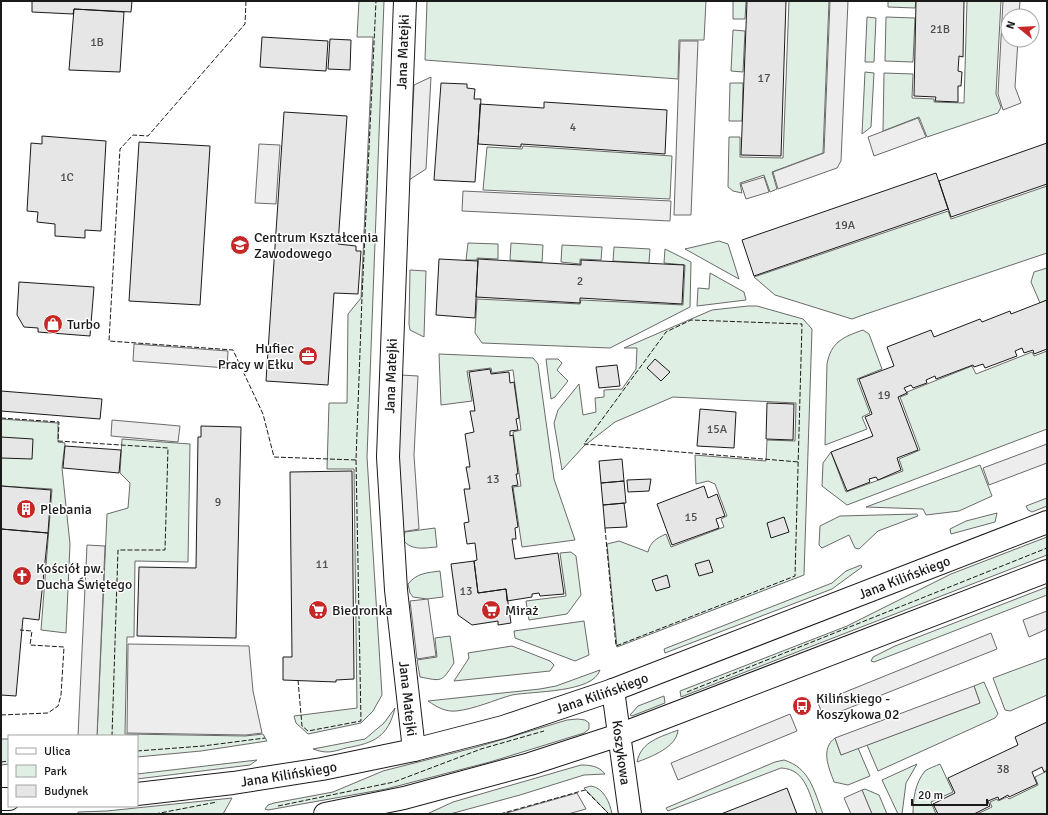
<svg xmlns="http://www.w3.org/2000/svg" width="1048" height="815" font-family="Signika,sans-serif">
  <rect width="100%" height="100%" fill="#fff"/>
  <!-- green -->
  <path fill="#e0efe3" stroke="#6a6a6a" d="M359,1H384L367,457L382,695L373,711L361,723L308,734L296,723L294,716L357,708L354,469H327L329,403H347L348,314L361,298L373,37H357Z
    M427,1H706L704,40H679L678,79L425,60Z
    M733,1H746L745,19H733Z
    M789,1H829L823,153L772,172L777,189L770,192L764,175L740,183L742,193L733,191L728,187L729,137H740V157L783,158Z
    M888,1H916L915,8L888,7Z
    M967,1H1001L996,94L1001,107L998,113L927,137L919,117L883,131L884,73L913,74L912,98L934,99V102L964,103Z
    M867,17L876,18L874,62H865Z
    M886,17L915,18L913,62L885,61Z
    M733,30L745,31L743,72L731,71Z
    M865,72L874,73L871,127L862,134Z
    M730,83H743L742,121H729Z
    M523,146L672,156L670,199L483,190L487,147L522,149Z
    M1047,186V253L863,315L852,319L775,295L754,277L948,211L951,219Z
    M719,241L728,244L739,279L685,249Z
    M468,243L498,244V259L477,258V260H466Z
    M511,243L543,245L542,262L510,260Z
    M562,245L602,247L601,260L580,259V264L561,262Z
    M614,247L650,249L649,263L613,261Z
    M665,249L691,262L690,307L610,348L482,343L475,333L477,299L580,304L581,300L683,305L685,265L664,263Z
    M1047,268V300L1040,303L1031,282L1034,272Z
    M410,270L426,271L424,337L410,330L409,324Z
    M710,273L744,292L746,300L697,306L698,288L709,289Z
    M748,306H757L803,319L812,329L804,575L617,647L607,544L619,541L648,552C650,542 657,538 666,534L671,547L724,527L721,519L727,516L715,484L708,481L696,484L695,455L766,461L767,440L795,441L796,403L673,397L615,422L584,446L562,470L554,423L558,410L579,384L583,415L596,412L595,398L604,397V390L622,389L636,369L637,348H624L712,310Z
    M863,330L869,334L882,369L857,379L870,413L862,417L867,429L825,445L827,364C831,342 843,337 863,330Z
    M1047,351V429L847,505L822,486L823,463L831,452L846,492L903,471L899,459L920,450L900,397L908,394L907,392L972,366L976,374L1032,352L1034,356Z
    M439,354L533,358L538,364L554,479L575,540L522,547L513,487L521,486L513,432L521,430L513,370L492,373L491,368L467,371L472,401L441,405Z
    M546,359H558L562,363L557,370L568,381L555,397L551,399Z
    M1,419L58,423V442L65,443L62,468L70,544L66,633L41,630L52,489L1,486Z
    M122,439L190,444L188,562L135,561L134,637H127L125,734L245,736L263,734L267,741L201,751L137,757V736H97L107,514L128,508L130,483L120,473Z
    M980,465L992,496L959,511L926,515L923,509L866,507Z
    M1047,498V506L1032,512L1028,510L1026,506Z
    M997,513L995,522L951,534L950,529L966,521Z
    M917,514L918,516L878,531L859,549L855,548L849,535L822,548L819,545L820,526L840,516Z
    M435,528L437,547C424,548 412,551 403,540L405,532Z
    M1047,537V555L681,697L680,691L847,626L951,574Z
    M571,552L576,556L581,595L567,614L529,620L526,601L566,596L560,553Z
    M861,565L862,567L832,589L665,653L664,649L832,583L846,571Z
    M440,571L443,597L427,599L413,597L410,593L408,584C417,573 426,573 440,571Z
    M1047,587V595L874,662L871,661L873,657L895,646Z
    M584,621L589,655L575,661L515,638L514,631Z
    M450,636L454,663C441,683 442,681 420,677L417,660L437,657L435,638Z
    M512,646L550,661L554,665L550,671L454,681L469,658L468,653Z
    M1047,658V695L1010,711L1005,710L993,678Z
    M600,670C593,693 533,691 512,695C494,700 475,709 456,711C445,712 437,707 428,701L540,689L556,686Z
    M984,682L998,714L995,718L878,771L867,745L980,703L974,686Z
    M664,696L665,703L632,716L630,715L638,706Z
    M395,708C388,737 374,743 346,748C332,752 327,754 313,749L365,739L384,723Z
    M578,719L585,720L589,723V729L584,733L490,762L386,789L268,810L265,809L268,805L274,803L333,792L383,771L477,747L567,720Z
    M678,730C677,747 651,757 637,762C641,741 661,737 678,730Z
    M835,738L841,755L858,748L870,776L848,785L834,782C829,768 820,749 835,738Z
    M1,739H9V764L1,765Z
    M257,760L250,765L137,779V774Z
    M784,760C810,768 814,791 823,814H817C809,794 806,769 781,768L668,811L666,808L775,762Z
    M917,764L906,783L902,814H898L882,780Z
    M940,764L953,792L931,802L936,814H913C913,799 915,783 925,771C929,768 936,766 940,764Z
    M581,765C590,765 599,766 605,774L584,775L520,795L450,814H427L453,802Z
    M1047,771V814H977L992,807L990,802L997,799L998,801L1007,797L1009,799L1038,785L1035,777Z
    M591,786C604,788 610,803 612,814H609L584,788Z
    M865,789L879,795L887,814H872L862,790Z
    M232,798L223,814H78V812L107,811Z"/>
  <!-- parking -->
  <path fill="#ededed" stroke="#6a6a6a" d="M830,1H848L841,161L837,168L778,189L773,172L824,153Z
    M1003,1H1020L1019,16H1008V40H1018L1015,87L1021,103L1003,110L998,94Z
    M680,41H698L691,215H674Z
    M431,77L426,169L409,180L414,85Z
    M918,118L926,137L874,156L868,137Z
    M259,144L280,145L276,204L255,203Z
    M764,177L769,192L746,199L741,184Z
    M463,191L671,201L670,221L462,211Z
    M134,344L228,351L227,368L133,361Z
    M401,375L418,376L414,455L419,529L402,532L399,455Z
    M112,420L180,426L178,442L111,436Z
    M1047,444V463L989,485L983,468Z
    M87,545L105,546L97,736H78Z
    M428,599L436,656L417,659L410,601Z
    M1047,611V629L1029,637L1023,620Z
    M991,633L997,649L824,718L818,703Z
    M128,644L249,646L253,691L262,733L246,735L127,733Z
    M974,686L980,703L841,755L835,738Z
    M790,714L797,731L678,780L671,763Z
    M862,790L872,814H851L844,798Z
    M577,793L586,809L568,814H503Z"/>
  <!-- building -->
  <path fill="#e6e6e6" stroke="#1a1a1a" d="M32,1H132L131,12L74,9L73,14L32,12Z
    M747,1H786L781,156L741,155Z
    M916,1H964L963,57L959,56L958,71L962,72L961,86H958V102L935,101L936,97L914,96Z
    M74,9L124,12L120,72L69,70Z
    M262,37L328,41L326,71L260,67Z
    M330,39L351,40L350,70L328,69Z
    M441,83L467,84V88L475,89L474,99H481L475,182L434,180Z
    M544,102L667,110L665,154L521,144V147L478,144L480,104L544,108Z
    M284,112L347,116L338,244L356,246V251H361L358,294L334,293L328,385L266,381Z
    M42,136L106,141L101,231L85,230V238L55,236V224L37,222L38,212L27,211L31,143L42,144Z
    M139,142L210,146L200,305L129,301Z
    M1047,143V184L951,217L939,181Z
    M936,173L948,209L754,276L742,240Z
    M439,259L478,261L475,318L436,315Z
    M478,259L581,265V260L684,265L682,304L580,298V303L476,297Z
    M19,282L94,287L90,336L38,332V328L24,327L17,315Z
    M1047,300V349L1034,354L1033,350L1024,353L1022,348L1015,351L1017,356L985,368L983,364L974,367L973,365L936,379L935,376L926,380L927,383L913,388L911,385L904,388L907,393L898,397L918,450L897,458L901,470L878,480L876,477L869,479L870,482L847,491L831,452L873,436L865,417L872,414L859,379L894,366L887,347L931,330L934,337L980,319L982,322L1010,311L1011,314Z
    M655,359L670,372L661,381L647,368Z
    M617,365L620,386L599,388L596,367Z
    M490,369L491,374L509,372L510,383L514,382L519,418L516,419L518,430L510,431V436L513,435L518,474H516L518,485L512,486L518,527L515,528L516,539H512L515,559L558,553L564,594L540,596L539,593L532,594V597L507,601L506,589L478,593L474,561L477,560L475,543L467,544L464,523L469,522L464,489H470L466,467H470L465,434L474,432L470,411H475L469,372Z
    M1,391L102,399L100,419L1,411Z
    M767,403L794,404L793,440L766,439Z
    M700,409L736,412L734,448L697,446Z
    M201,426L241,427L236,638L137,636L139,567L196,568L198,437H201Z
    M1,437L33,439L32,459L1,458Z
    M65,446L121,450L119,473L63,468Z
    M622,459L624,481L601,483L599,461Z
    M352,471L354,679L336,680V682L283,680V657H292L290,472Z
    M651,479L649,491L628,492L627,480Z
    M624,481L626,503L603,505L601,483Z
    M1,486L51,490L48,533L1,529Z
    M704,486L708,498L717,494L725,516L716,519L719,528L672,545L657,504Z
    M624,503L627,527L605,528L603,505Z
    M784,517L789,532L771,538L767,523Z
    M1,529L48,533L39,620L23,618L16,696L1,695Z
    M709,560L713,572L699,576L695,564Z
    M474,561L478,593L506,589L511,623L498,625V621L472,625L458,615L451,564Z
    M667,575L670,587L656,591L652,580Z
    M1047,722V770L1044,772L1042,767L1032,772L1037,784L1009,797L1008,795L999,800L998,797L988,801L990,806L974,814H938L933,804L955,793L948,778L1018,745L1015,737Z
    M787,788L797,814H721L744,805Z"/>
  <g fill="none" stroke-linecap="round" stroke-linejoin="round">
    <defs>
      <g id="minor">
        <path id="s1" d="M405,1L388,457L396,590L414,750"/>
        <path id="s2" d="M613,690L630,814"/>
        <path id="s3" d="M137,794L233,783L322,769L414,750L503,727L613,690L1047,522"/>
        <path d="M1,799H9"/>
        <path d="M325,814L404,798L530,764L619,735L1047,571"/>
      </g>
    </defs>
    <!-- minor casing -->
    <use href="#minor" stroke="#1a1a1a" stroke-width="24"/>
    <!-- minor -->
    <use href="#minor" stroke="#fff" stroke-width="22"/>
    <!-- fence -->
    <path stroke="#1a1a1a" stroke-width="1" stroke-dasharray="5 2" stroke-linecap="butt" d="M246,1L245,24L148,136L133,135L120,149L109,341L233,350L263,414L274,457L356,460
      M1,418L59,422L58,441L168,448L165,550H118L112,736
      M605,528L616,646L795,576L802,324L691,320L666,332L584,444L799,462
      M298,680L302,726L308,731L361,721L356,460L362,297L376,1
      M687,692L1047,548
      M1,715L48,713L58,706L61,695L64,647L30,645L32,631L20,630
      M137,751L203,746L265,738
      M1,762L9,761
      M278,806L394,782L481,749L544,731
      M52,814H59
      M155,814L217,802
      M500,814L585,790L609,814"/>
  </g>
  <!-- icons -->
  <defs>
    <symbol id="school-disc" viewBox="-11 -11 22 22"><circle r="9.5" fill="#c62828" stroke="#fff"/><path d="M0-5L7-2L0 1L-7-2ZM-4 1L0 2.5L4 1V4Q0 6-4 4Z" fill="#fff"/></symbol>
    <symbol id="shop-disc" viewBox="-11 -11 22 22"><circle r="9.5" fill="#c62828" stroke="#fff"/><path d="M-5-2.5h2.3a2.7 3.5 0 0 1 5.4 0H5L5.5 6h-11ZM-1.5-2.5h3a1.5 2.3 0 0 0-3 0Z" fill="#fff"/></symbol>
    <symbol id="office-disc" viewBox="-11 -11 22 22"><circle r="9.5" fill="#c62828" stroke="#fff"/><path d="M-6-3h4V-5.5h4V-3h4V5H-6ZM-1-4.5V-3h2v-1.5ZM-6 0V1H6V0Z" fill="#fff"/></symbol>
    <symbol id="building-disc" viewBox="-11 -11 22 22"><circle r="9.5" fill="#c62828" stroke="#fff"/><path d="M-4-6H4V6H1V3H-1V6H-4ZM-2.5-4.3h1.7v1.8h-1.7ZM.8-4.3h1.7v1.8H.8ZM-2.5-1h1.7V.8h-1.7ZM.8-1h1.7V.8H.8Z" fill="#fff"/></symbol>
    <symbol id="church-disc" viewBox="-11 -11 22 22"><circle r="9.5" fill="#c62828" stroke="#fff"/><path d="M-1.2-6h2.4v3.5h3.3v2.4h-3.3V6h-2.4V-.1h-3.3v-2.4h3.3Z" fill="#fff"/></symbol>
    <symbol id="supermarket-disc" viewBox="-11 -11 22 22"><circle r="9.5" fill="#c62828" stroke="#fff"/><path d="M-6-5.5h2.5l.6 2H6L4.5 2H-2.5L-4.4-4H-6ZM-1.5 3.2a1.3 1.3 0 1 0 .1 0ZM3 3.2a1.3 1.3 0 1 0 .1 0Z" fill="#fff"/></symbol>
    <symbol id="bus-disc" viewBox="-11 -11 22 22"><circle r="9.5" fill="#c62828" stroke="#fff"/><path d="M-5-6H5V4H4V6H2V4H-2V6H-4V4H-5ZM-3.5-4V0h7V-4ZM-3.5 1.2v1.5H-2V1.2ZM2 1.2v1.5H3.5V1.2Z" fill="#fff"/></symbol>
  </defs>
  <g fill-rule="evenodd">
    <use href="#school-disc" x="229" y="234" width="22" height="22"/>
    <use href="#shop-disc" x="42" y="313" width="22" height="22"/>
    <use href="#office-disc" x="297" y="345" width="22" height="22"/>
    <use href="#building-disc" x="15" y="498" width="22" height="22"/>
    <use href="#church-disc" x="11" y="565" width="22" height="22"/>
    <use href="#supermarket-disc" x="307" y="599" width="22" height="22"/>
    <use href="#supermarket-disc" x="480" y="599" width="22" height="22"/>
    <use href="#bus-disc" x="791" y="695" width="22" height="22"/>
  </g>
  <g text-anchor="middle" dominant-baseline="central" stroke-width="3" stroke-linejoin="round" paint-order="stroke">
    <!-- number labels -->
    <g font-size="12" fill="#4d4d4d">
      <text x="940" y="29">21B</text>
      <text x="97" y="42">1B</text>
      <text x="764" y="78">17</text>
      <text x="573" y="127">4</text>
      <text x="67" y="177">1C</text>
      <text x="845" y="225">19A</text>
      <text x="580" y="281">2</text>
      <text x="884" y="395">19</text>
      <text x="717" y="429">15A</text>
      <text x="493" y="479">13</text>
      <text x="218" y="502">9</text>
      <text x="691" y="517">15</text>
      <text x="322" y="564">11</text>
      <text x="466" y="591">13</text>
      <text x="1003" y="769">38</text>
    </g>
    <!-- street labels -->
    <g font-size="14" fill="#1a1a1a" stroke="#fff">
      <text transform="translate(403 52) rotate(-88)">Jana Matejki</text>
      <text transform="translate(391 376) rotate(-88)">Jana Matejki</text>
      <text stroke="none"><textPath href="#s3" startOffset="801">Jana Kilińskiego</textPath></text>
      <text stroke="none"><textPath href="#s3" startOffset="477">Jana Kilińskiego</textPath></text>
      <text stroke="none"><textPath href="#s1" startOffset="699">Jana Matejki</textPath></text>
      <text stroke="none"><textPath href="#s2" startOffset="63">Koszykowa</textPath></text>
      <text stroke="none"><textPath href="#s3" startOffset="153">Jana Kilińskiego</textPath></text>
    </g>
    <!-- poi labels -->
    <g font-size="14" fill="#1a1a1a" stroke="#fff" text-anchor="start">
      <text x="254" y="237">Centrum Kształcenia<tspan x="254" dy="16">Zawodowego</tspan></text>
      <text x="67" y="324">Turbo</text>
      <text x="294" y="348" text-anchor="end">Hufiec<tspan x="294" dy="16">Pracy w Ełku</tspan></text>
      <text x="40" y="509">Plebania</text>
      <text x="36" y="568">Kościół pw.<tspan x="36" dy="16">Ducha Świętego</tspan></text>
      <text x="332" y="610">Biedronka</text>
      <text x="505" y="610">Miraż</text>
      <text x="816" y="698">Kilińskiego -<tspan x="816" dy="16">Koszykowa 02</tspan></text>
    </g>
  </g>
  <!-- border -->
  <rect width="1048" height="815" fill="none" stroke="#1a1a1a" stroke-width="4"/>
  <!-- legend -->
  <rect x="8" y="735" width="130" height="72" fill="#ffffff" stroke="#a3a3a3"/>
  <rect x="16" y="748" width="20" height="6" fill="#ffffff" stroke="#a3a3a3"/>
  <text x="44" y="755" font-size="12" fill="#1a1a1a">Ulica</text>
  <rect x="16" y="765" width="20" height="12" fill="#e0efe3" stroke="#a3a3a3"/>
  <text x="44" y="775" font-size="12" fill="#1a1a1a">Park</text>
  <rect x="16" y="785" width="20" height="12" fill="#e6e6e6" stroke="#a3a3a3"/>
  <text x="44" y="795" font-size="12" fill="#1a1a1a">Budynek</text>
  <!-- north arrow -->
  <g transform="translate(1020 28) rotate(288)"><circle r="19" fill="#ffffff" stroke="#a3a3a3"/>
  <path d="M0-3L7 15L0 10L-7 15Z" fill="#c62828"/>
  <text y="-6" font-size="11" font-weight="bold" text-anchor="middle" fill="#1a1a1a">N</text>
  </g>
  <!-- scale -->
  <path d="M912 799v6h75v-6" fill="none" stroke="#1a1a1a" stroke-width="2"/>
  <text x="918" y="799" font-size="12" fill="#1a1a1a" stroke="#ffffff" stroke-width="3" paint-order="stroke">20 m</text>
</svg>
